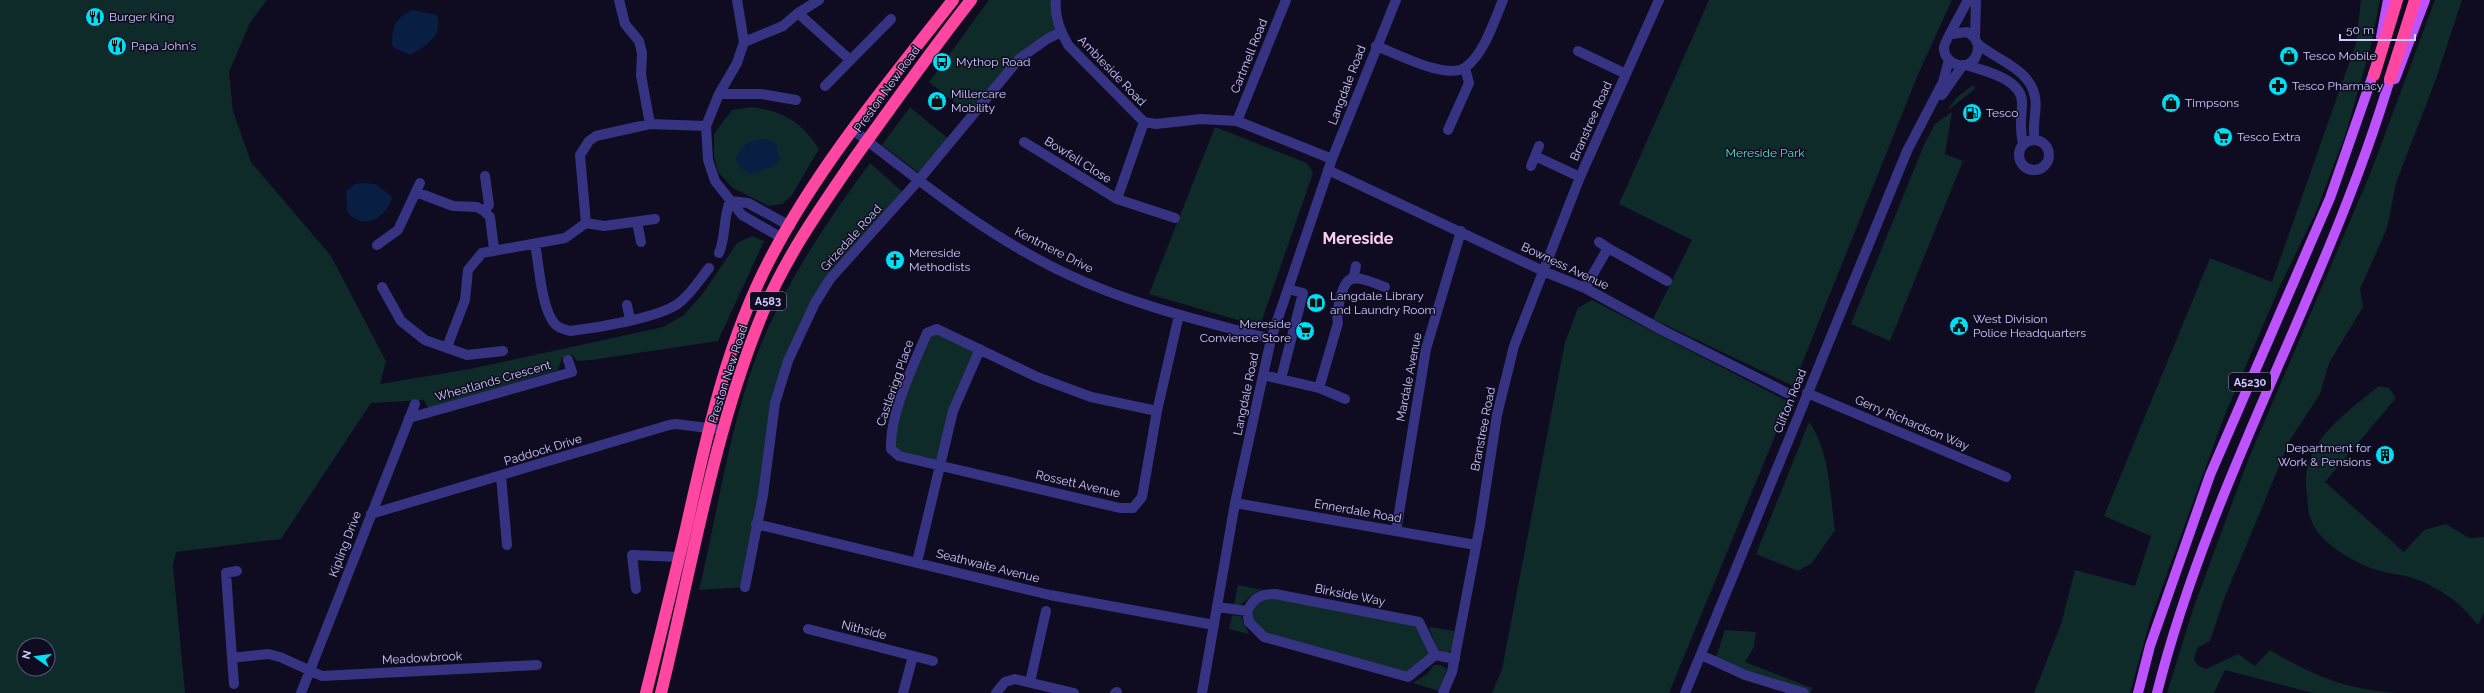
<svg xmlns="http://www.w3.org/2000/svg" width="2484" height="693" font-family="Raleway,sans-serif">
  <rect width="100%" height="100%" fill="#0f0b20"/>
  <!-- green -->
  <path fill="#0e2b29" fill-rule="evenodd" d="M0,0H267L250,23L229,72L233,111L251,162L331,256L386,361L380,384L470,369L663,327L684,315L704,292L737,243L752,236L764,241L718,341L592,360L577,361L572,355L562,358L558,370L428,408L424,400L371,403L281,539L176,552L173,565L185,693H0ZM24,645H48V669H24Z
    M989,0H1052L1061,32L1019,59L972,116L929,82Z
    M1709,0H1952L1919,72L1793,386L1653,319L1692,240L1619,204Z
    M2361,0H2380L2370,49L2346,133L2316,212L2280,286L2224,417L2150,621L2130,693H2034L2061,624L2075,570L2135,586L2151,536L2104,516L2210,258L2272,282L2356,43Z
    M2435,0H2462L2436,79L2396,183L2387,228L2360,289L2363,307L2329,363L2320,394L2290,440L2224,599L2210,641L2197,648L2194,659L2198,666L2206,669L2238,654L2255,666L2270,650C2311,675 2348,690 2396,693H2313L2225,670L2214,693H2167L2193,609L2248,460L2370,174Z
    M1973,85L1975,89L1947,111L1956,98Z
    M752,107C784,112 801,121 819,149L792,195L782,204L769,206L733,188L718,172L714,157V134L732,110Z
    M910,107L951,141L923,176L882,145Z
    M1952,112L1945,154L1963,161L1890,341L1851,324L1924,145L1935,124Z
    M1215,127L1307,163L1313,173L1262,320L1258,326L1149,294Z
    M870,163L906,195L830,279L788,361L745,587L699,590C715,523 725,456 745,390C770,306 818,233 870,163Z
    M1592,300L1789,402L1669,693H1492L1502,669L1565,342L1578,308Z
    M937,329L980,349L965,379L941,465L891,449L905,386L927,333Z
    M2379,386L2389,388L2396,398L2325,482L2404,552L2424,530L2446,524L2469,538L2484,537V613L2478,625C2460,603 2447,593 2421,581C2404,574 2385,574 2368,567C2349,559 2318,541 2311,520C2308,513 2308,504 2307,496C2298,445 2344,414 2379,386Z
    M1809,422C1830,451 1830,496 1835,530L1812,563L1798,571L1756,554Z
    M1238,585L1263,590L1256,592L1240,605L1234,604Z
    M1263,594L1419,622L1435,655L1408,677L1264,637L1249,622L1254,600Z
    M1232,615L1241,616L1249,634L1229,629Z
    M1429,627L1454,631L1452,649L1448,653L1437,649Z
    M1725,630L1756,632L1754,647L1745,662L1812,688L1811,693L1740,669L1716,657Z
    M1434,665H1441L1447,669L1439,691L1413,683L1427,674Z"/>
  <!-- water -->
  <path fill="#081e42" d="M413,10L437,15C443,37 427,45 411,55L396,49L392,45C392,26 395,18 413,10Z
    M764,139L775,142L780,159L775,166L751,174C743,170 739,167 736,159C743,144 747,141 764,139Z
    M363,183L376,184L392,197C390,210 374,225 360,221C356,220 350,215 347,212L346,191L355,184Z"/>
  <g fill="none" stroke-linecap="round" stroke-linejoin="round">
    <!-- minor -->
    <path stroke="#363482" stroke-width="10" d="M619,0L625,24L639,41L642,53L641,75L650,124
      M737,0L744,42L737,63L719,94L706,126L708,160L715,181L742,215L782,238
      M1056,0C1054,16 1060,31 1068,45L1144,122L1156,124L1201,119L1237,121L1332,159
      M798,13L849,59
      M1952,34L1967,32C1976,37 1981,46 1976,56C1969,73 1943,65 1944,47C1944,43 1964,8 1968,0
      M1975,39L1976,0
      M744,42L783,26L798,13L819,0
      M1978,44C1998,61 2030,69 2035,97C2038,111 2031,125 2035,140
      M1376,46C1396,53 1447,81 1466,67C1485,52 1494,21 1503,0
      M1578,51L1626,74
      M1966,65C1985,71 2024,79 2022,105C2021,119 2020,130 2023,144
      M825,86L891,19
      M719,94H761L796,100
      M1942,95L1963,65
      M1237,121L1286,0
      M852,129C921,182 988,237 1067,274C1132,305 1202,321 1271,339
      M1448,130L1469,83L1465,68
      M2019 155a15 15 0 1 1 30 0a15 15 0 1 1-30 0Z
      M1024,142L1117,199L1175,218
      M1535,156L1580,177
      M1531,166L1539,146
      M1328,170L1543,271L1585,288L1662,330L1787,393
      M416,192L453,206L477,207L484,211L490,217L494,249
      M1117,199L1144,122
      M730,201L748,203L790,226
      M484,211L489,205L485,176
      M637,222L641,242
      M586,223L604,226L655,219
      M1599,242L1608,248
      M535,244C539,265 541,302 552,320C556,327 562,329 570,331C596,328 659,318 679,303C691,294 700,279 709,268
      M377,245L398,230L420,183
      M719,253C726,237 723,218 730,201
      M1353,279L1356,266
      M382,287L401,321L425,340L467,355L503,351
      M1585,288L1608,248L1667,281
      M627,305L630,319
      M447,347L465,300L468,270L482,253L565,238L586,223L580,155L589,141L596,136L650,124L706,126
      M1263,375L1319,388L1345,399
      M1281,379L1303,293L1288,289
      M1319,388L1338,323C1336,314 1341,283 1351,279C1359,276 1376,284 1385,287
      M1807,393L2006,477
      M1157,411L1091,397L1037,377L937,329L927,333C914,364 889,415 891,449L899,456L1120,508H1133L1142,497L1157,411L1179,315
      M409,418L572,372L568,360
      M501,476L507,545
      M1235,503L1476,545
      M371,514L669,425L676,424L724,430
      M756,524L1050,595L1214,625
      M1396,531L1426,349L1461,231
      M917,562L953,411L980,349
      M237,571L226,573L232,658L268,654L280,657L322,676L537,665
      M745,587L763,495L775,403L788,361L815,303L830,279L918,181L1019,59L1047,39L1061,32
      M636,589L632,555L679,557
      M1218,607L1247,611C1254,598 1260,594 1275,594L1419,622L1435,655L1455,659
      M1247,611L1249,622L1264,637L1408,677L1435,655
      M808,629L933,661
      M1701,655L1745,675L1804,693
      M232,658L234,684
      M1030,682L1046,611
      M301,693L415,404
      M903,693L913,656
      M996,693L1005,682L1015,679L1074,693
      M1115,693L1117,692
      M1202,693L1235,503L1271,339L1332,159L1396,0
      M1443,693L1452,672L1480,525L1497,415L1514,346L1580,177L1659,0
      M1685,693L1907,151L1943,82L1949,60"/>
    <!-- major -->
    <path stroke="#bd52ff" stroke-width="10" d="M2381,37L2388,0
      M2395,79L2425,0
      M2138,693L2150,646L2210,475L2330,198L2375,69
      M2157,693C2211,479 2327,289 2390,79"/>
    <!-- highway -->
    <path stroke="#ff46a0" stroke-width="12" d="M2374,75L2397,0
      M2390,79L2415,0
      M646,693C660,637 674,580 687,524C707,434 727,341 770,259C819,165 888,83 953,0
      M661,693C692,566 713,433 763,312C785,258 821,207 854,159C892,106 930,52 971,0"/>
  </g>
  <!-- icons -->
  <defs>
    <symbol id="restaurant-disc" viewBox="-11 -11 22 22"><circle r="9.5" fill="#00dff6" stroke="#0f0b20"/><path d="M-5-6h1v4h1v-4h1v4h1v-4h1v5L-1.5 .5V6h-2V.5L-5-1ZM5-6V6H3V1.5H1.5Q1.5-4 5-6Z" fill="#111"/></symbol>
    <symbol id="shop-disc" viewBox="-11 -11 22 22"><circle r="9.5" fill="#00dff6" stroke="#0f0b20"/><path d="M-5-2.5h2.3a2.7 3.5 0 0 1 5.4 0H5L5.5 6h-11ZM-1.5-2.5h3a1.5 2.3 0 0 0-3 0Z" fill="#111"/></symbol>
    <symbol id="bus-disc" viewBox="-11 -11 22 22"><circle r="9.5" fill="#00dff6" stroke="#0f0b20"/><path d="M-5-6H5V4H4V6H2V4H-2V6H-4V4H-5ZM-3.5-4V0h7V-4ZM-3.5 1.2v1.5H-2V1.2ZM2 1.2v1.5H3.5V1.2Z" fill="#111"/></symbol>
    <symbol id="pharmacy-disc" viewBox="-11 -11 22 22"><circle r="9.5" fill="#00dff6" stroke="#0f0b20"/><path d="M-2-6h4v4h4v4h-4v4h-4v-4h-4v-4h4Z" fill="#111"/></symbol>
    <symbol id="fuel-disc" viewBox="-11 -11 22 22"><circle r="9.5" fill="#00dff6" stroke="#0f0b20"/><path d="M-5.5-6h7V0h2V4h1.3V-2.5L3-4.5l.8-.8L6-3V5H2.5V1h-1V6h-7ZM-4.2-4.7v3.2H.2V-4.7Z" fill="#111"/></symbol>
    <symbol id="supermarket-disc" viewBox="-11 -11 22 22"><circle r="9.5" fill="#00dff6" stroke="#0f0b20"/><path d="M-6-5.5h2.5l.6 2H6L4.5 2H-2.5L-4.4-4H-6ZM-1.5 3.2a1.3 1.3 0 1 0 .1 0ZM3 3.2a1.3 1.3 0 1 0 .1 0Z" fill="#111"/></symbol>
    <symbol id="church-disc" viewBox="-11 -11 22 22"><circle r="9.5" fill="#00dff6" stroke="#0f0b20"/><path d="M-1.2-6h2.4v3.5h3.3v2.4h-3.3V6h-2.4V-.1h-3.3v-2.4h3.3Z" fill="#111"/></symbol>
    <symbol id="library-disc" viewBox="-11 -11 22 22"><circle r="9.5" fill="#00dff6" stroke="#0f0b20"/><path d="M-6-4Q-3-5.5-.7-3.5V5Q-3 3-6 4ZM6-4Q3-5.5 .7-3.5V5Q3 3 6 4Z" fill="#111"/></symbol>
    <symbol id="civic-disc" viewBox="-11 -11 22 22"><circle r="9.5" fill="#00dff6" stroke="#0f0b20"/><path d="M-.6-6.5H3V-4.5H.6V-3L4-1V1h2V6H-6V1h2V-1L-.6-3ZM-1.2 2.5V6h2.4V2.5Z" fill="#111"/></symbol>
    <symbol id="building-disc" viewBox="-11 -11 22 22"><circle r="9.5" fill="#00dff6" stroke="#0f0b20"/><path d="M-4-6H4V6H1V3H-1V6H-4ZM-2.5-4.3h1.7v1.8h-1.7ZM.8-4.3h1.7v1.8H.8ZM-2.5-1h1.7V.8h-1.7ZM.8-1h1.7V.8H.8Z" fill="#111"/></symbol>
  </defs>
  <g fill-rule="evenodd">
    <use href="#restaurant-disc" x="84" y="6" width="22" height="22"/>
    <use href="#restaurant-disc" x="106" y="35" width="22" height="22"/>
    <use href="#shop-disc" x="2278" y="45" width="22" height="22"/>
    <use href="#bus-disc" x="931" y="51" width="22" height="22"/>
    <use href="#pharmacy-disc" x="2267" y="75" width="22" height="22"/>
    <use href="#shop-disc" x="926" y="90" width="22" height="22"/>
    <use href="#shop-disc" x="2160" y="92" width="22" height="22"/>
    <use href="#fuel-disc" x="1961" y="102" width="22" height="22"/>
    <use href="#supermarket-disc" x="2212" y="126" width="22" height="22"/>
    <use href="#church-disc" x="884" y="249" width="22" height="22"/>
    <use href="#library-disc" x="1305" y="292" width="22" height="22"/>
    <use href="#civic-disc" x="1948" y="315" width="22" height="22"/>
    <use href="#supermarket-disc" x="1294" y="320" width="22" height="22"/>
    <use href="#building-disc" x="2374" y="444" width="22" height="22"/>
  </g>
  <g text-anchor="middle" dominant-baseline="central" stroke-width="3" stroke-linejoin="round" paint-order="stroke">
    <!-- shield labels -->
    <g fill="#0f0b20" stroke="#9691bc" stroke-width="1">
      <rect x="750" y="292" width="36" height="18" rx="3"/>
      <rect x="2229" y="373" width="42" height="18" rx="3"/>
    </g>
    <g font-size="11" font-weight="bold" fill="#d0cbff">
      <text x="768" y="301">A583</text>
      <text x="2250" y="382">A5230</text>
    </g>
    <!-- poi labels -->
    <g font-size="12" fill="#d0cbff" stroke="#0f0b20" text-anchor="start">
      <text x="109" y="17">Burger King</text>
      <text x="131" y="46">Papa John's</text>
      <text x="2303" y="56">Tesco Mobile</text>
      <text x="956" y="62">Mythop Road</text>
      <text x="2292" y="86">Tesco Pharmacy</text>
      <text x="951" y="94">Millercare<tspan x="951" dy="14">Mobility</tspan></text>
      <text x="2185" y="103">Timpsons</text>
      <text x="1986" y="113">Tesco</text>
      <text x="2237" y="137">Tesco Extra</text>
      <text x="909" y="253">Mereside<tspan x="909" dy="14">Methodists</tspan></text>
      <text x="1330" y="296">Langdale Library<tspan x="1330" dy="14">and Laundry Room</tspan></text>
      <text x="1973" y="319">West Division<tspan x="1973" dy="14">Police Headquarters</tspan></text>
      <text x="1291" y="324" text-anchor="end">Mereside<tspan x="1291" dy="14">Convience Store</tspan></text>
      <text x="2371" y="448" text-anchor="end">Department for<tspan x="2371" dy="14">Work &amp; Pensions</tspan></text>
    </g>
    <!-- street labels -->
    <g font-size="12" fill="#d0cbff" stroke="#0f0b20">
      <text transform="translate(1249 56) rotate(-68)">Cartmell Road</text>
      <text transform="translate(1112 71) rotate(46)">Ambleside Road</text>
      <text transform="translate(1347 85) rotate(-69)">Langdale Road</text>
      <text transform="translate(887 89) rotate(-54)">Preston New Road</text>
      <text transform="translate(1591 121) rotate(-66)">Branstree Road</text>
      <text transform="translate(1078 160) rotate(32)">Bowfell Close</text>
      <text transform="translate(851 238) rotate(-48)">Grizedale Road</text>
      <text transform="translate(1054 250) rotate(27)">Kentmere Drive</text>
      <text transform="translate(1565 266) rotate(25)">Bowness Avenue</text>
      <text transform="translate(728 374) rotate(-72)">Preston New Road</text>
      <text transform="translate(1409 377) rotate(-79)">Mardale Avenue</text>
      <text transform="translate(493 381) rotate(-16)">Wheatlands Crescent</text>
      <text transform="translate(895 383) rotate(-71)">Castlerigg Place</text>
      <text transform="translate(1246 394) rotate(-78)">Langdale Road</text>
      <text transform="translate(1790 401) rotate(-68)">Clifton Road</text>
      <text transform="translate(1912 423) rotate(23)">Gerry Richardson Way</text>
      <text transform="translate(1483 429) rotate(-79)">Branstree Road</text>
      <text transform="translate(543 450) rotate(-17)">Paddock Drive</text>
      <text transform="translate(1078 484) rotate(13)">Rossett Avenue</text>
      <text transform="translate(1358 511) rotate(10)">Ennerdale Road</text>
      <text transform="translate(345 544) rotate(-69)">Kipling Drive</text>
      <text transform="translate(988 566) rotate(14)">Seathwaite Avenue</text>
      <text transform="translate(1350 595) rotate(11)">Birkside Way</text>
      <text transform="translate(864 630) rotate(14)">Nithside</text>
      <text transform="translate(422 658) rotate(-3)">Meadowbrook</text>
    </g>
    <!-- park labels -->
    <g font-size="12" fill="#51e5bf" stroke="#0f0b20">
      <text x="1765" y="153">Mereside Park</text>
    </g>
    <!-- district labels -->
    <g font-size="16" font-weight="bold" fill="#ffcded" stroke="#0f0b20">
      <text x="1358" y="238">Mereside</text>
    </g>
  </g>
  <!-- north arrow -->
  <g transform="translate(36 657) rotate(284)"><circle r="19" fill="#0f0b20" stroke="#5c5879"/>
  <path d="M0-3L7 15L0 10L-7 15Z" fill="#00dff6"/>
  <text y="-6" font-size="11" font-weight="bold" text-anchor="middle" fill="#d0cbff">N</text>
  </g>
  <!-- scale -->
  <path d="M2340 34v6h75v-6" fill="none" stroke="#d0cbff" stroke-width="2"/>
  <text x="2346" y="34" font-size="12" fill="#d0cbff" stroke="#0f0b20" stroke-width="3" paint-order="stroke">50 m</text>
</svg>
